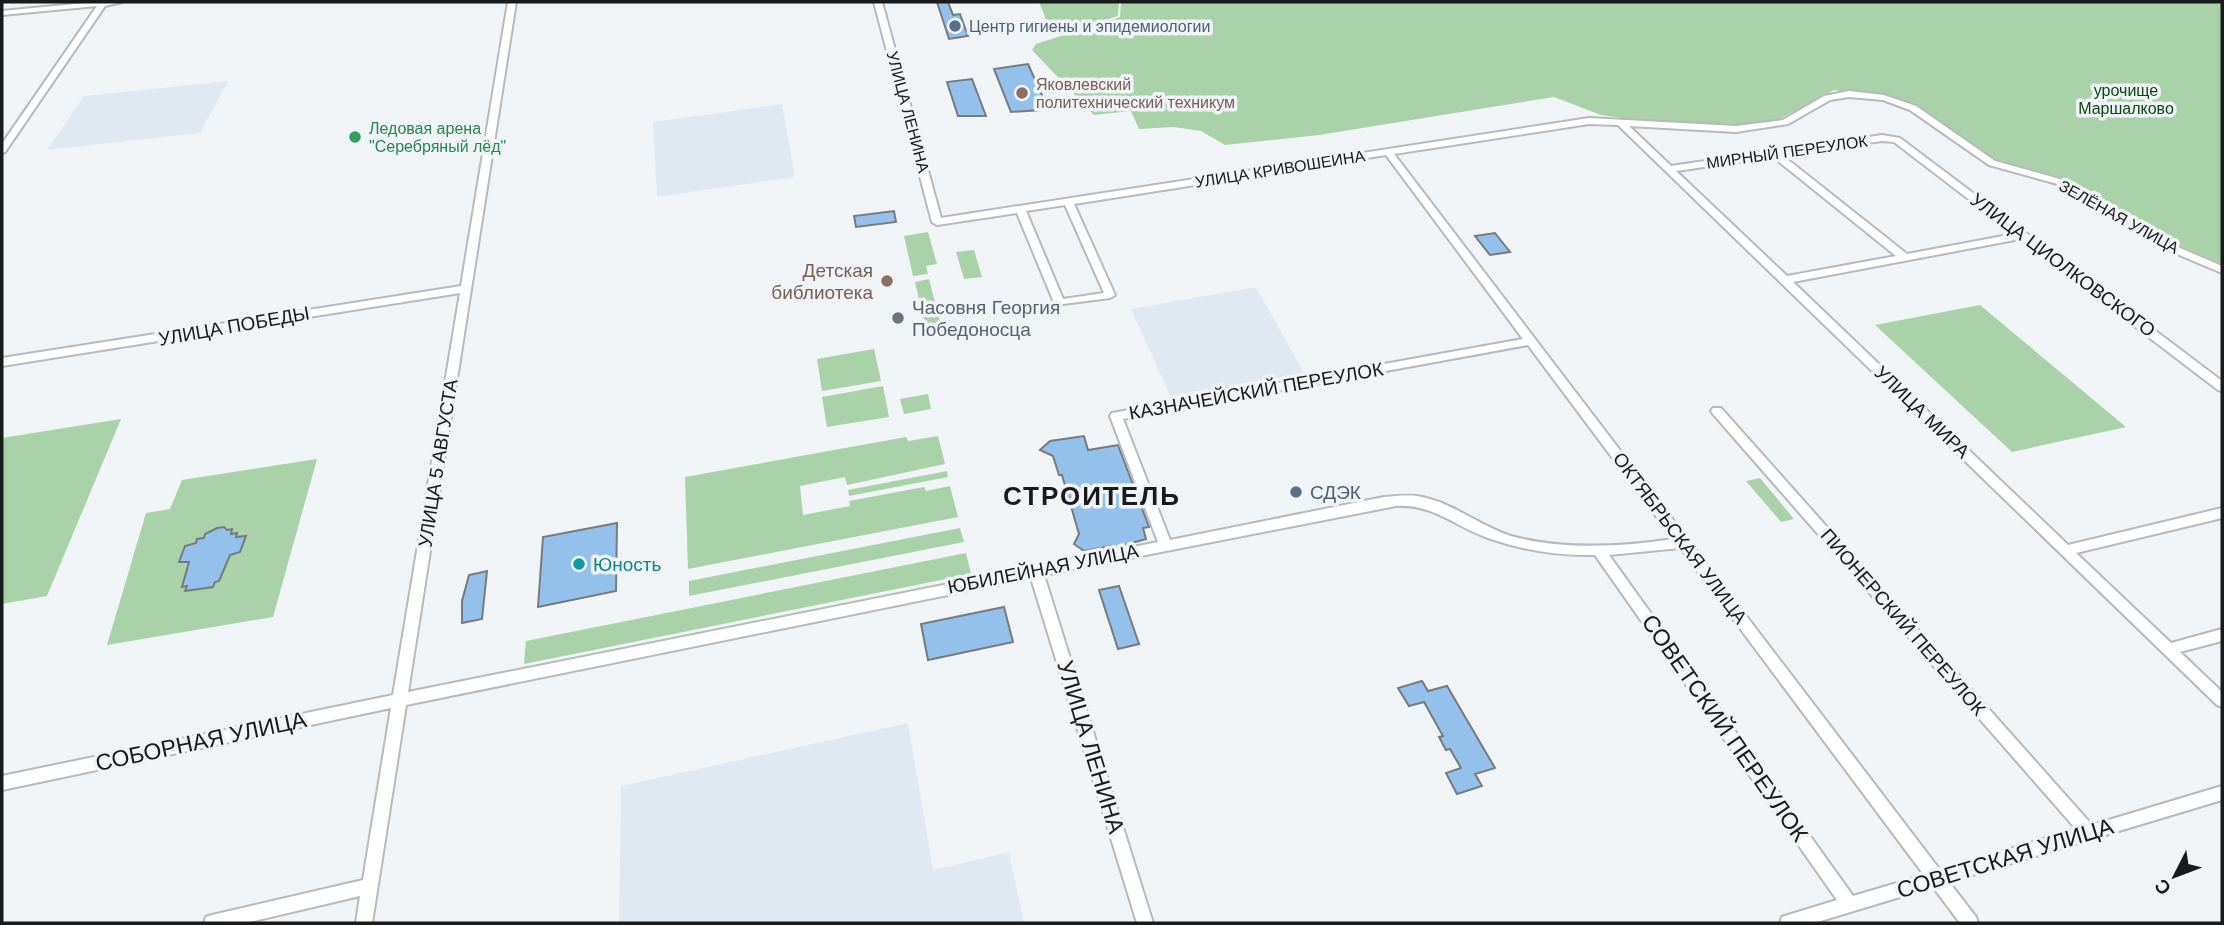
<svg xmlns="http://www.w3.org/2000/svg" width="2224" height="925" font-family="Arial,sans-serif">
  <rect width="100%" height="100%" fill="#f0f4f7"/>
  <!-- built -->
  <path fill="#e0e9f2" d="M228,81L200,133L47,150L84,96Z
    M782,104L795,177L657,197L653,122Z
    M1256,287L1304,373L1171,398L1131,309Z
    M908,723L933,870L1009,852L1024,923H619L621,786Z"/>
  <!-- green -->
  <path fill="#a9d2a8" d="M1039,2H1119L1118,16L1056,35L1051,32Z
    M1121,2H2222V264L2173,243L2070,180L1990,158L1912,104L1834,90L1772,123L1713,125L1656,123L1601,115L1554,97L1319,135L1225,145L1201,131L1174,127L1139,129L1131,111L1094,115L1032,50L1036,44L1120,17Z
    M928,232L937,264L926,266L928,274L913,276L904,236Z
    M974,250L982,277L964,279L956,252Z
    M929,279L943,334L928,337L915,282Z
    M1980,305L2126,427L2012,452L1875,325Z
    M874,349L881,381L822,391L817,359Z
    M883,386L889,417L827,427L822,397Z
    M928,394L931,409L904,414L900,399Z
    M121,419L47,596L2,604V438Z
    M938,436L945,464L847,485L845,477L800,486L803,515L850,506L849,501L924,487L926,491L950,486L958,517L688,569L685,477L906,437L908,441Z
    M317,459L273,617L107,645L146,513L170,509L182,480Z
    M947,471L948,477L849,496L848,490Z
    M1760,478L1794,519L1781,522L1746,481Z
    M960,528L964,542L689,596V581Z
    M966,553L971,574L524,664L526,641Z"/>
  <!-- building -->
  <path fill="#93c1eb" stroke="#787b7d" stroke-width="2" d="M937,2H948L953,15L960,14L968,36L949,39Z
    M1028,64L1046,104L1039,105L1041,110L1011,112L994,69Z
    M972,79L986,116H958L947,82Z
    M894,211L896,222L856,227L854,216Z
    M1495,233L1510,252L1490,255L1475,236Z
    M1084,436L1088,450L1118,445L1149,527L1143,528L1146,539L1114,548L1111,546L1084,551L1074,544L1079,534L1062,475H1059L1053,456L1040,450L1050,441Z
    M617,523L616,591L538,607L543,537Z
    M224,527L227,530L232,529L231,534L237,533L236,537L246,536L240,552L230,555L219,581L215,582L213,587L185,591L187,586L182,587L189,562H179L185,546L196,543L197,539L204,538L205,534L217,528Z
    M487,571L482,619L462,623V601L469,575Z
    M1119,586L1139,644L1118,649L1099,590Z
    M1004,607L1013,642L928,660L921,624Z
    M1422,681L1428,691L1447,686L1495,768L1475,774L1482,786L1457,794L1446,773L1461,768L1450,749L1446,750L1439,737L1443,736L1424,702L1409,706L1398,688Z"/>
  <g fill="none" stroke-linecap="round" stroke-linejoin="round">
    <defs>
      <path id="minor" d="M96,2H122L105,6L5,152L2,153V144L97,6L2,15V11Z
        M508,2H516L408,692L1158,542L1110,416L1112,413L1523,339L1386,155L1074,204L1115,295L1110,298L1055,305L1017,213L937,225L932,222L874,2H882L941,218L1589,118L1736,126L1783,120L1824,96L1849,91L1884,95L1916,106L1995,161L2067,181L2127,215L2173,245L2222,266V273L2165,249L2121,219L2061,185L1989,165L1910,110L1883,100L1849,97L1830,100L1788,124L1736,132L1629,126L1671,166L1882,135L1900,138L2222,381V391L2218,390L2020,239L1793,282L2068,545L2222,508V518L2076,553L2171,643L2222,629V641L2180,652L2222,692V707L2217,705L1618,125L1589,124L1394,154L1940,870L2076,829L1713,414L1711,411L1713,408H1721L2092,825L2222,786V800L1949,882L1976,917L1978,923H1960L1933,887L1814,923H1780L1782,917L1788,915L1837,900L1595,555C1559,556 1522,550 1488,538C1454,526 1434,504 1396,506L1044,575L1153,923H1137L1031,578L406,705L372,923H356L360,896L245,923H204L206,917L212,915L363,880L391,708L2,790V776L393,695L460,293L2,366V358L461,286ZM1882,141L1894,142L2014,234L1907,254L1782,155ZM1773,157L1896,256L1787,276L1676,171ZM1065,205L1104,293L1063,299L1026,211ZM1528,345L1673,539C1620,547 1563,550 1511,536C1479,526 1451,501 1417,496C1406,495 1395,496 1384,497L1170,540L1123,419ZM1680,548L1924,875L1853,896L1609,555Z"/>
    </defs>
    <!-- minor casing -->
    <use href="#minor" stroke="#b7babd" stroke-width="4"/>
    <!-- minor -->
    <use href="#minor" fill="#fff" fill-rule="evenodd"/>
  </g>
  <!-- markers -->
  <g fill="#5c6f8a" stroke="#f0f4f7" stroke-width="2.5">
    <circle cx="955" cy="26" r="7"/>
    <circle cx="1296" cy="492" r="7"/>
  </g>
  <g fill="#8d6e63" stroke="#f0f4f7" stroke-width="2.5">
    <circle cx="1022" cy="93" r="7"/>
    <circle cx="887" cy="281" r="7"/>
  </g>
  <circle fill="#2e9e5b" stroke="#f0f4f7" stroke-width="2.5" cx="355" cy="137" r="7"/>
  <circle fill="#6b7280" stroke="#f0f4f7" stroke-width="2.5" cx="898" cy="318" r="7"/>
  <circle fill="#0f9aa8" stroke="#f0f4f7" stroke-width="2.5" cx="579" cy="564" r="7"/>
  <g text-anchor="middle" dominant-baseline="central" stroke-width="7" stroke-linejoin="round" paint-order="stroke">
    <!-- far-service labels -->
    <g font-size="16" fill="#4e5e75" stroke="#f0f4f7" text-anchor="start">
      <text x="969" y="26">Центр гигиены и эпидемиологии</text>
    </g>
    <!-- far-education labels -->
    <g font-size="16" fill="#785e54" stroke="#f0f4f7" text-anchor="start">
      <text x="1036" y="84">Яковлевский<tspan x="1036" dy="18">политехнический техникум</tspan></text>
    </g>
    <!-- far-park labels -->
    <g font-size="16" fill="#084910" stroke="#f0f4f7">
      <text x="2126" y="90">урочище<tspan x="2126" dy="18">Маршалково</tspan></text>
    </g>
    <!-- far-street labels -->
    <g font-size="16" fill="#181a1b" stroke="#f0f4f7">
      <text transform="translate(908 112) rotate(75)">УЛИЦА ЛЕНИНА</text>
      <text transform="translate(1787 152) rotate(-8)">МИРНЫЙ ПЕРЕУЛОК</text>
      <text transform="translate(1280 169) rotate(-9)">УЛИЦА КРИВОШЕИНА</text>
      <text transform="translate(2119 217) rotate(29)">ЗЕЛЁНАЯ УЛИЦА</text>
    </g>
    <!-- far-leisure labels -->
    <g font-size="16" fill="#27864d" stroke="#f0f4f7" text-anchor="start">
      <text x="369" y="128">Ледовая арена<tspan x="369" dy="18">"Серебряный лёд"</tspan></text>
    </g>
    <!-- street labels -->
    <g font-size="19" fill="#181a1b" stroke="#f0f4f7">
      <text transform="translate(2063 265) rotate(37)">УЛИЦА ЦИОЛКОВСКОГО</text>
      <text transform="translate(234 326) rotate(-10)">УЛИЦА ПОБЕДЫ</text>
      <text transform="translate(1256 391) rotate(-10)">КАЗНАЧЕЙСКИЙ ПЕРЕУЛОК</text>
      <text transform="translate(1922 412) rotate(44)">УЛИЦА МИРА</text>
      <text transform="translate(438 463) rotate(-81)">УЛИЦА 5 АВГУСТА</text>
      <text transform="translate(1680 538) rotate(53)">ОКТЯБРЬСКАЯ УЛИЦА</text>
      <text transform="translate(1043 569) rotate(-11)">ЮБИЛЕЙНАЯ УЛИЦА</text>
      <text transform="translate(1903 622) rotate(49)">ПИОНЕРСКИЙ ПЕРЕУЛОК</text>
    </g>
    <!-- education labels -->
    <g font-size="19" fill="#785e54" stroke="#f0f4f7" text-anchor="end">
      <text x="873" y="270">Детская<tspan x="873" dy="22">библиотека</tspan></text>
    </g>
    <!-- worship labels -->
    <g font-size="19" fill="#5b616d" stroke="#f0f4f7" text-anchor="start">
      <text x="912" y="307">Часовня Георгия<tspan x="912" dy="22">Победоносца</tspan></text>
    </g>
    <!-- service labels -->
    <g font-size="19" fill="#4e5e75" stroke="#f0f4f7" text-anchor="start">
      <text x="1310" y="492">СДЭК</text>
    </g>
    <!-- culture labels -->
    <g font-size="19" fill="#0d838f" stroke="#f0f4f7" text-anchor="start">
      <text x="593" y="564">Юность</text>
    </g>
    <!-- near-street labels -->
    <g font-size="23" fill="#181a1b" stroke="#f0f4f7">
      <text transform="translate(1725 728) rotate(55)">СОВЕТСКИЙ ПЕРЕУЛОК</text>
      <text transform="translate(201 741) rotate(-12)">СОБОРНАЯ УЛИЦА</text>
      <text transform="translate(1091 747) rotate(73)">УЛИЦА ЛЕНИНА</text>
      <text transform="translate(2005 858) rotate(-17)">СОВЕТСКАЯ УЛИЦА</text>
    </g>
    <!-- district labels -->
    <g font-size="26" font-weight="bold" letter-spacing="2" fill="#181a1b" stroke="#f0f4f7">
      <text x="1092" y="496">СТРОИТЕЛЬ</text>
    </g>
  </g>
  <!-- border -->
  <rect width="2224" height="925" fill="none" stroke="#181a1b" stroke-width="7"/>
  <!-- north arrow -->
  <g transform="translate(2175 876) rotate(228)" stroke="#f0f4f7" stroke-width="5" paint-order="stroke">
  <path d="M0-5L12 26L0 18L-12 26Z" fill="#181a1b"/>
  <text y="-10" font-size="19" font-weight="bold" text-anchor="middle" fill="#181a1b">С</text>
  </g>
</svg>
